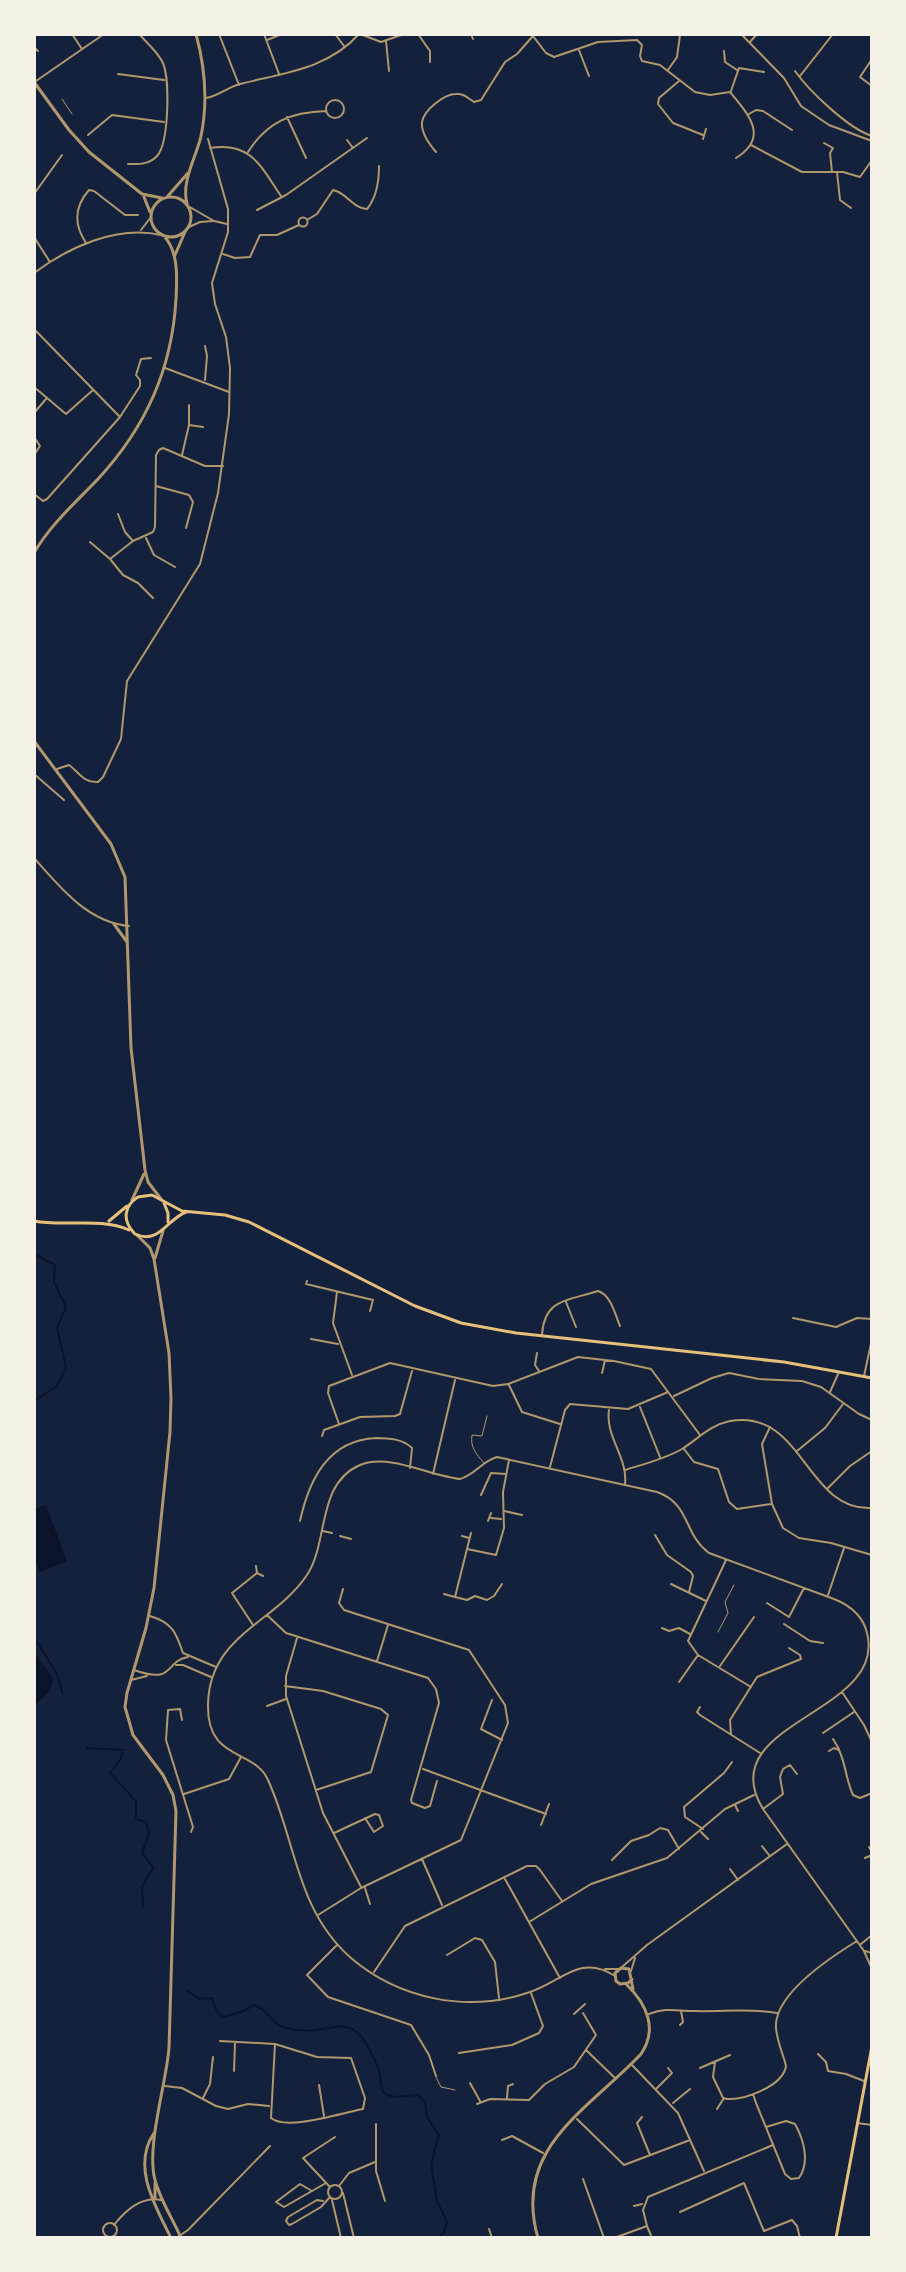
<svg xmlns="http://www.w3.org/2000/svg" width="906" height="2272" font-family="'Space Grotesk',sans-serif">
  <rect width="100%" height="100%" fill="#14213d"/>
  <!-- water -->
  <path fill="#0b132b" d="M46,1505L67,1561L40,1572L34,1557V1509Z
    M34,1651L53,1679L50,1691L34,1706Z"/>
  <g fill="none" stroke-linecap="round" stroke-linejoin="round">
    <!-- stream -->
    <path stroke="#0b132b" stroke-width="2" d="M34,1254L55,1265L54,1282L66,1307L57,1328L66,1368L57,1386L34,1401
      M34,1637L57,1674L63,1694
      M87,1748L123,1750L120,1760L110,1773L136,1801V1819L146,1822L149,1833L142,1853L153,1867L142,1887L143,1907
      M187,1991L200,1999L212,1998L217,2012L223,2017L241,2012L254,2005C267,2009 272,2023 283,2027C334,2043 349,1996 378,2068C381,2075 380,2084 383,2092C395,2101 404,2095 417,2095L425,2102L427,2117L439,2135L431,2164L437,2201L447,2222L444,2232L438,2238
      M34,2011L35,2005"/>
    <!-- service -->
    <path stroke="#b1986c" stroke-width="1" d="M62,99L72,114
      M484,1463C476,1454 470,1447 472,1435L482,1436L487,1416
      M718,1632L728,1613L725,1602L734,1585
      M436,2077L441,2087L455,2090"/>
    <!-- pedestrian -->
    <path stroke="#b1986c" stroke-width="2" d="M267,1706L286,1699"/>
    <!-- minor -->
    <path stroke="#b1986c" stroke-width="2" d="M72,34L82,49
      M219,34L239,85
      M264,34L279,74
      M335,34L344,46
      M360,34L381,42L404,34
      M418,34L430,51V62
      M471,34L473,39
      M741,34L784,78L801,106L829,125L872,141
      M533,36L546,53L554,57L598,42L637,40L642,45L640,56L642,61L660,65L695,92L710,95L730,92C748,114 770,137 736,158
      M267,40L282,34
      M386,41L389,71
      M750,42L757,34
      M34,47L38,51
      M579,50L589,76
      M724,51L725,62L737,70
      M872,59L860,77L872,86
      M668,70L677,57L680,35
      M795,71C809,91 849,129 872,136
      M118,74L164,80
      M800,76L833,34
      M36,81L104,34
      M679,81L659,98L658,104L673,123L703,135
      M731,91L739,68L764,72
      M206,98C218,96 228,87 240,84C283,73 328,69 359,34
      M326 109a9 9 0 1 1 18 0a9 9 0 1 1-18 0Z
      M749,114L756,110L763,111L792,130
      M287,117L306,158
      M88,135L112,115L164,122
      M703,139L706,129
      M347,140L353,148
      M824,143L833,148L830,153L832,172
      M751,145L802,172H843L860,177L872,160
      M210,148C251,141 261,167 281,196
      M248,152C267,122 291,112 326,111
      M436,152C429,144 421,133 422,122C424,110 444,94 456,94C463,93 468,98 474,102L481,100L505,62L517,54L533,36L532,34
      M128,164C138,164 149,165 157,156C169,143 170,80 163,63C158,52 147,43 139,34
      M837,172L840,200L851,208
      M34,194L62,155
      M188,206L214,221L227,224
      M257,210L286,195L367,138
      M298.5 222a4.5 4.5 0 1 1 9 0a4.5 4.5 0 1 1-9 0Z
      M307,220L317,214L333,190C346,192 352,208 367,209C377,197 379,181 379,166
      M189,227L200,222L213,221
      M141,230L151,217
      M34,237L50,262
      M86,243C74,225 74,207 89,190L94,191L125,215H138
      M223,254L235,258L250,257L260,235H277L299,225
      M34,273C69,247 117,225 161,235
      M34,329L120,417
      M205,346L207,356L205,380
      M165,368L229,392
      M34,387L66,414L93,390
      M34,413L46,399
      M189,425L203,427
      M34,437L40,446L34,455
      M182,455L189,425V405
      M156,486L189,495L193,502L186,528
      M34,494L43,501L47,499L120,417L140,386V380L136,375L141,359L151,358
      M118,514L125,532L133,541
      M146,538L154,555L175,567
      M90,542L110,559L123,575L138,583L153,598
      M110,559L133,541L153,532L155,527L156,455L159,450L163,448L205,466H223
      M57,769L69,765C79,772 83,783 98,782L103,777L121,739L127,681L200,564L218,493L229,414L230,368L226,337L215,304L212,283L228,232V209L208,139
      M34,774L64,800
      M34,858C60,887 87,922 129,926
      M307,1281L306,1284L373,1300L370,1311
      M337,1292L333,1323L352,1375
      M566,1302L576,1327
      M793,1318L836,1327L857,1318L872,1319
      M542,1334C545,1298 568,1301 598,1291C611,1295 615,1314 620,1326
      M311,1339L338,1344
      M537,1353L535,1365L539,1371
      M602,1373L605,1360
      M864,1376L872,1339
      M509,1385L522,1412L560,1424
      M830,1392L839,1372
      M674,1396L712,1378L729,1373L759,1379L802,1381L821,1387L859,1414L872,1420
      M640,1407L660,1457
      M609,1410C605,1437 628,1457 625,1484
      M339,1424L328,1393L329,1386L390,1363L493,1386L508,1384L578,1357L614,1361L651,1369L700,1435
      M770,1427L762,1444L772,1504L783,1528L799,1538L831,1543L872,1555
      M322,1436L324,1430L360,1417L395,1416L400,1414L412,1371
      M684,1449L694,1462L718,1469L729,1502L737,1509L771,1504
      M797,1451L825,1428L843,1404
      M550,1467L565,1410L570,1404L628,1409L668,1392
      M625,1470C644,1464 665,1459 682,1449C698,1439 710,1425 730,1421C803,1408 806,1512 872,1508
      M433,1474L455,1380
      M828,1488L850,1466L872,1451
      M481,1495L491,1473L506,1474
      M504,1511L522,1515
      M491,1518L501,1519
      M300,1521C309,1480 328,1440 376,1438C389,1438 403,1439 412,1448L410,1468
      M488,1521L491,1513
      M323,1531L332,1533
      M655,1535L667,1555L691,1572L693,1576L689,1592
      M340,1536L351,1539
      M462,1536L469,1538
      M467,1549L496,1555L504,1528L503,1492L509,1460
      M726,1560L688,1641L698,1655L751,1687
      M256,1566L257,1573L263,1576
      M671,1584L706,1601
      M444,1594L455,1597L471,1533
      M828,1595L844,1548
      M455,1597L467,1600L475,1596L487,1600L494,1596L502,1584
      M767,1603L789,1617L804,1588
      M267,1615L286,1633L428,1678L436,1689L439,1703L411,1800L412,1803L425,1808L430,1806L437,1781
      M150,1616C173,1623 176,1633 183,1653L216,1667
      M784,1624L810,1641L823,1643
      M253,1625L232,1593L257,1573
      M662,1628L669,1631L679,1628L690,1634
      M297,1638L286,1676V1696L323,1813L361,1887
      M377,1661L388,1625
      M176,1665H183L211,1677
      M720,1666L754,1617
      M134,1670C176,1685 164,1661 188,1657
      M131,1680L147,1676
      M679,1682L698,1655
      M285,1686L323,1691L381,1709L388,1715L371,1772L316,1790
      M842,1692L864,1725L872,1742
      M492,1700L481,1729L502,1740
      M700,1707L697,1712L700,1715L760,1753
      M182,1720L180,1709L168,1710L166,1740L193,1827L191,1832
      M823,1733L854,1712
      M731,1734L730,1720L757,1677L801,1659L800,1655L789,1648
      M833,1739L839,1749
      M829,1751L834,1748L839,1750C846,1765 846,1780 853,1795L860,1798L872,1793
      M423,1769L546,1814
      M184,1794L229,1779L241,1757
      M735,1805L738,1811
      M763,1809L783,1794L780,1777L783,1769L790,1765L797,1774
      M541,1825L549,1804
      M703,1829L685,1817L684,1807L724,1773L732,1762
      M701,1832L708,1839
      M334,1833L375,1814L379,1815L383,1826L374,1832L365,1818
      M762,1846L769,1855
      M869,1847L872,1852
      M865,1858L872,1855
      M422,1859L442,1905
      M612,1860L631,1841L649,1835L660,1828L668,1830L679,1849
      M730,1869L738,1880
      M505,1879L560,1978
      M365,1888L370,1904
      M318,1915L361,1888L461,1840L508,1723L505,1705L469,1650L344,1610L339,1603L343,1589
      M529,1922L591,1884L667,1858L725,1809L754,1795
      M861,1944L872,1935
      M337,1945L307,1975L328,1997L411,2025L429,2055L436,2076
      M865,1951L872,1953
      M447,1955L475,1938L482,1940L495,1962L499,1998
      M622,1967L647,1945L787,1844
      M605,1969H619
      M631,1971L635,1958
      M374,1972L405,1926L527,1866H536L540,1870L562,1901
      M615,1976C579,1953 561,1983 527,1993C467,2013 399,1999 351,1958C296,1910 296,1841 268,1780C254,1748 207,1762 208,1705C209,1635 274,1624 307,1575C329,1542 316,1484 360,1465C390,1453 429,1476 460,1479C475,1475 482,1461 497,1457L657,1492C691,1504 683,1534 709,1553L834,1599C849,1605 863,1616 867,1633C888,1714 710,1722 763,1809L864,1951L872,1969
      M574,2014L585,2004
      M649,2014C666,2007 677,2011 694,2011C722,2012 749,2008 777,2013
      M680,2025L683,2022L681,2011
      M220,2041L275,2044
      M275,2044L317,2057L351,2058L365,2098L363,2109C341,2113 287,2131 271,2118Z
      M586,2050L615,2078
      M459,2053L512,2045L539,2033L543,2026L531,1993
      M818,2054L826,2062L828,2071L846,2074L864,2081
      M715,2062L713,2077L723,2098L727,2099C745,2100 783,2086 786,2066C783,2053 775,2037 776,2024C778,1992 831,1957 857,1941
      M632,2065L678,2113L704,2171
      M700,2068L730,2055
      M234,2071L235,2043
      M470,2083L480,2101
      M319,2085L324,2116
      M165,2086L182,2088L216,2106L228,2109L248,2104L269,2106
      M656,2089L672,2073L668,2068
      M753,2094L756,2103L785,2174L791,2179L799,2178C810,2162 804,2140 795,2124L786,2121L766,2127
      M203,2098L210,2084L213,2057
      M507,2098L508,2086L513,2084
      M673,2103L690,2089
      M477,2104L490,2099L529,2100L545,2084L574,2067L596,2035L583,2013
      M717,2109L724,2098
      M642,2117L637,2123L650,2155
      M577,2119L624,2165L690,2140
      M857,2123L872,2125
      M376,2124V2171L385,2201
      M502,2140L512,2136L543,2153
      M583,2179L604,2238
      M328 2192a7 7 0 1 1 14 0a7 7 0 1 1-14 0Z
      M339,2186L349,2173L375,2162
      M330,2187L303,2158L335,2137
      M312,2191L300,2184L276,2202L284,2207L326,2183
      M343,2193L354,2238
      M332,2200L341,2238
      M323,2201L317,2200L288,2217L286,2221L289,2225L292,2224L321,2207L330,2197
      M634,2206L642,2204
      M680,2212L744,2183L764,2231L792,2220L797,2226L800,2238
      M103 2230a7 7 0 1 1 14 0a7 7 0 1 1-14 0Z
      M114,2225C125,2211 142,2196 161,2200
      M647,2226L652,2238
      M489,2229L492,2238
      M176,2238L188,2230L270,2146
      M614,2238L647,2226L643,2210L648,2197L773,2145"/>
    <!-- tertiary -->
    <path stroke="#b1986c" stroke-width="3" d="M34,82L69,130L89,152L142,194L162,198
      M151 217a20 20 0 1 1 40 0a20 20 0 1 1-40 0Z
      M144,197L150,212
      M167,197L188,173
      M187,204C181,181 196,158 201,136C208,102 205,67 196,34
      M175,255L185,232
      M34,553C50,525 76,502 98,479C146,427 172,369 176,299C177,278 179,251 163,235
      M34,741L111,844L125,877L131,1048L145,1170L148,1182L161,1199
      M114,924L127,942
      M132,1200L144,1174
      M137,1235L150,1248L154,1259L169,1353L171,1398L170,1432L154,1588L146,1628L127,1693L125,1707L133,1735L163,1775L173,1795L176,1811L169,2048C166,2085 146,2147 155,2180C160,2200 173,2219 181,2238
      M155,1258L163,1231
      M632,1979L628,1983L620,1984L616,1981L615,1973L621,1968L629,1969L633,1989
      M154,2133C131,2167 156,2207 171,2238
      M155,2183V2198
      M538,2238C512,2148 587,2111 641,2054C658,2029 647,2004 626,1984"/>
    <!-- secondary -->
    <path stroke="#e5c07b" stroke-width="3" d="M164,1203L168,1213V1222
      M34,1221C65,1227 100,1217 129,1230
      M109,1221L127,1206
      M134,1233C122,1220 124,1206 138,1197L152,1195L182,1211L225,1215L249,1222L415,1306L461,1323L516,1333L784,1362L872,1378
      M135,1234C159,1245 166,1220 186,1212
      M836,2238L872,2046"/>
  </g>
  <!-- border -->
  <rect width="906" height="2272" fill="none" stroke="#f6f1e7" stroke-width="72"/>
</svg>
